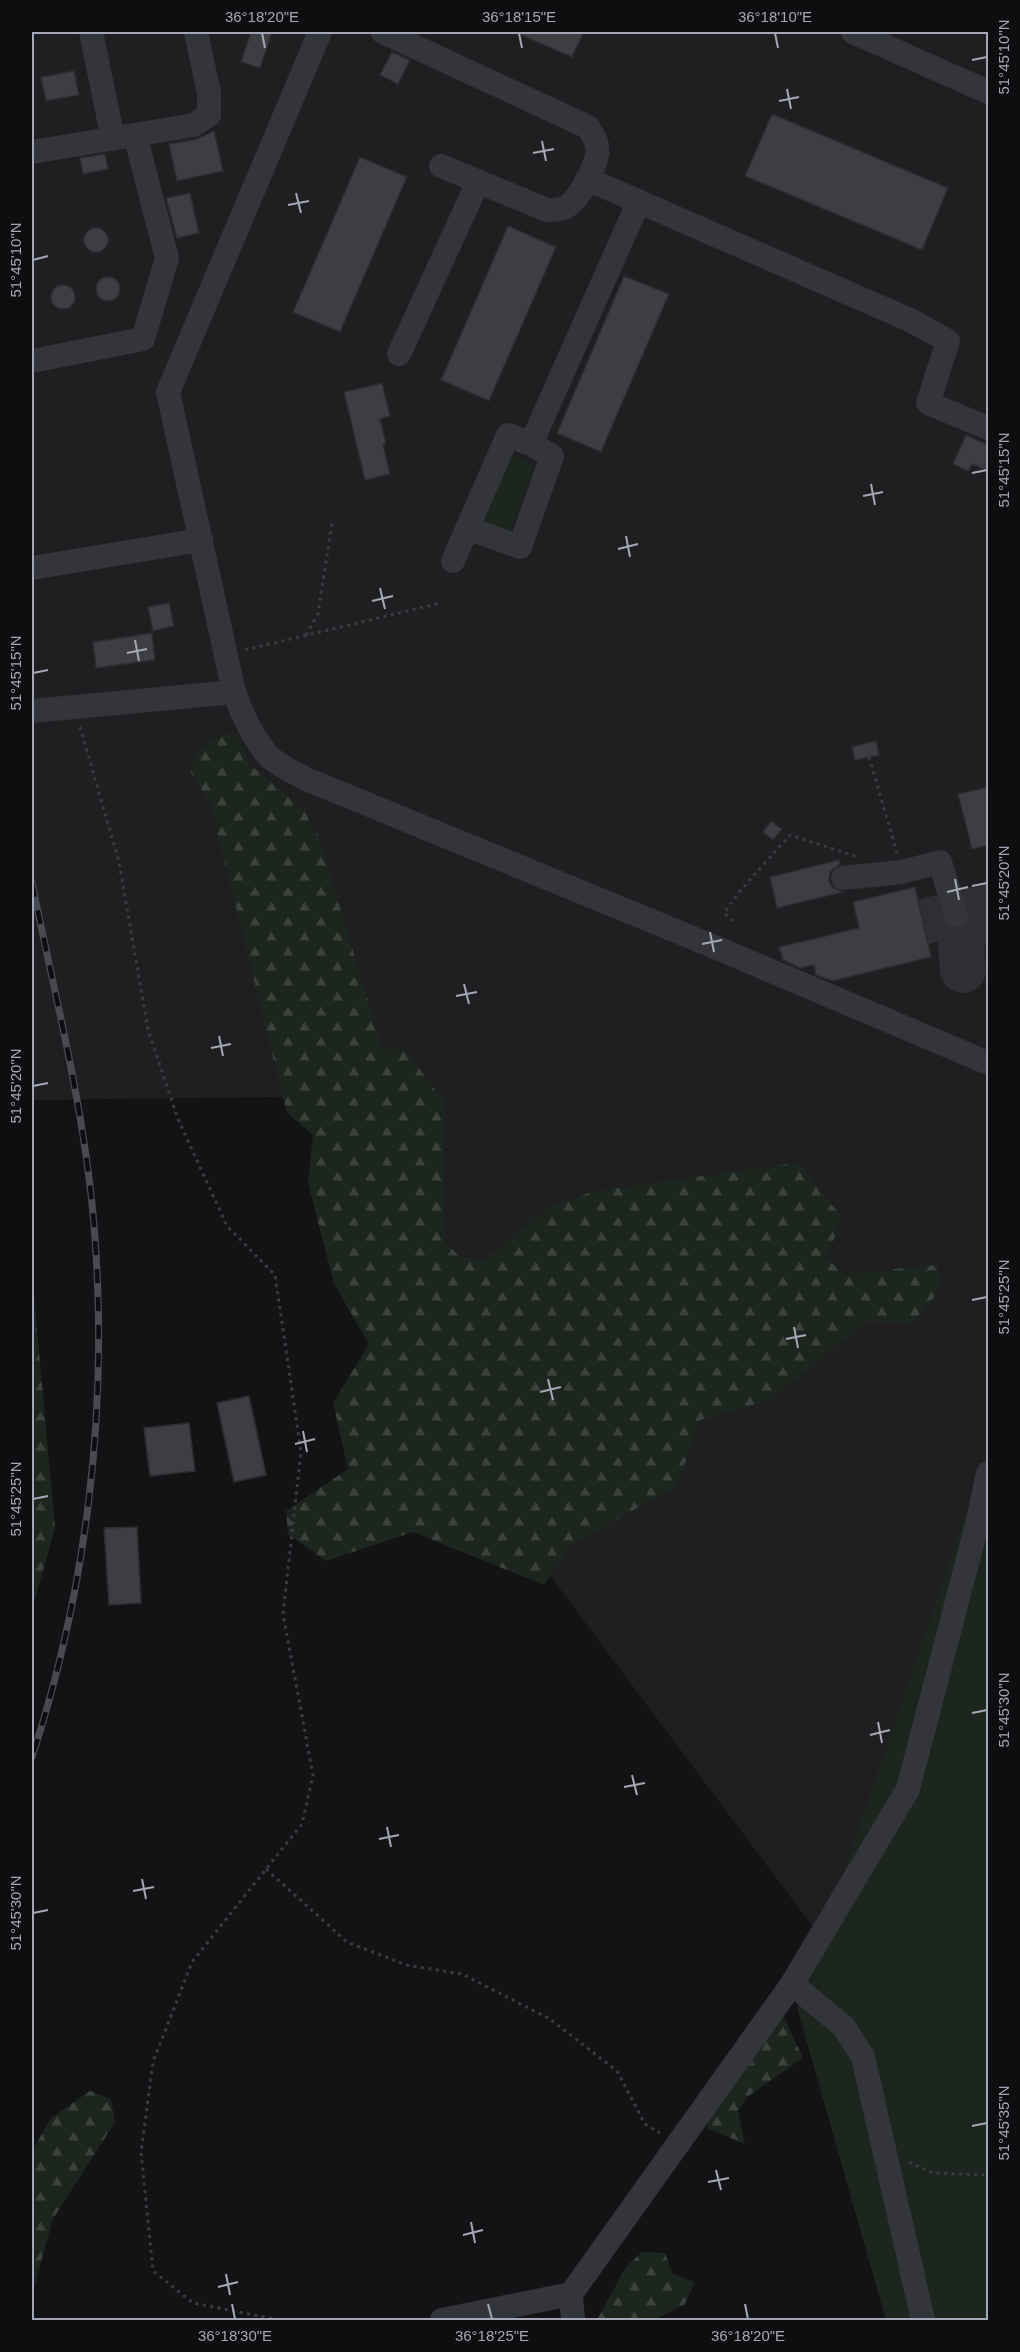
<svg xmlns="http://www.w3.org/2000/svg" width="1020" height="2352" font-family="Helvetica,sans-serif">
  <defs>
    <pattern id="forest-firs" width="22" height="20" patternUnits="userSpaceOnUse" patternTransform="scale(1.5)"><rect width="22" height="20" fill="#1d251f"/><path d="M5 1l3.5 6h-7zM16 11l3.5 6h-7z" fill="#3b423d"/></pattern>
  </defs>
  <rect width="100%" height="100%" fill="#131315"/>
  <!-- built -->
  <path fill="#1f1f22" d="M32,32H988V2161L474,1474L353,1096L32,1100Z"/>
  <!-- grass -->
  <path fill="#1d251f" d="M509,454L534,466L508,537L476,524Z
    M988,1449V2320H886L797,2008Z"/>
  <!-- forest -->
  <path fill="url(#forest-firs)" d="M221,734H237L249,764L303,809L319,837L382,1048L405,1050L445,1103V1242L460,1257L484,1260L551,1206L595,1191L797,1163L842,1217L827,1259L844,1274L937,1265L942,1287L913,1323L866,1322L770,1400L700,1420L677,1486L571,1545L544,1585L413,1532L326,1561L288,1534L286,1511L348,1469L333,1403L369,1344L334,1284L308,1183L313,1135L287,1113L210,803L191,773L194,755Z
    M32,1273L55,1528L32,1610Z
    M783,2015L803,2058L747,2097L738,2111L745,2144L707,2128L709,2096Z
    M90,2091L111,2099L115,2122L53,2219L32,2295V2151L51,2118Z
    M642,2252L665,2253L673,2274L695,2282L685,2304L654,2320H597L626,2267Z"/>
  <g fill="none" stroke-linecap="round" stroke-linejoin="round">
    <!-- taxiway -->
    <path stroke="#2e2e33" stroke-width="46" d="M923,922L988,906
      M963,970L961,943L975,910"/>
  </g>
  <!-- building -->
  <path fill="#3d3d42" stroke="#2d2d31" stroke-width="1.5" d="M251,32H272L260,68L241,62Z
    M514,32H584L572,57Z
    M392,52L410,60L398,84L380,75Z
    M74,71L79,95L46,101L41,77Z
    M772,114L948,188L922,250L745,176Z
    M214,131L223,171L177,181L169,144L197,139Z
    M105,154L108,169L83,174L80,158Z
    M360,157L407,177L340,332L293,312Z
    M190,193L199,233L177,238L166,198Z
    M508,226L556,247L489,401L441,380Z
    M84 240a12 12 0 1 1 24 0a12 12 0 1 1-24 0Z
    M624,276L669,294L601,452L557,433Z
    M96 289a12 12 0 1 1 24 0a12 12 0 1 1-24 0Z
    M51 297a12 12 0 1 1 24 0a12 12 0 1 1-24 0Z
    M382,383L390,416L380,419L386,443L383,444L390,474L365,480L344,392Z
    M966,435L988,445V471L972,464L968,471L953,464Z
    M169,603L174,626L153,631L148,607Z
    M152,633L155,660L96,668L93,642Z
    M876,741L879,755L855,760L852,747Z
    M988,787V845L972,849L958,794Z
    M771,821L782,829L773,840L763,832Z
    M839,860L840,864L830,872L829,880L832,887L843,892L777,908L770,877Z
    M915,887L931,957L832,981L816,975L814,965L800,968L783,960L779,947L859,928L853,902Z
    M249,1396L266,1475L234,1482L217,1403Z
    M189,1423L195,1471L150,1476L144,1428Z
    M137,1527L141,1603L109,1605L104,1528Z"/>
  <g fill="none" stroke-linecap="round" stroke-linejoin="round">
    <!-- path -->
    <path stroke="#3a3c41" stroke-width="3" stroke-dasharray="3 4.5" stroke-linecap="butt" d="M306,635L318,614L332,523
      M245,650L440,603
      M80,727L119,862L148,1030L178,1119L227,1226L275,1275L301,1452L283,1614L313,1775L302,1824L192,1962L153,2062L141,2152L153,2271L193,2303L279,2320
      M869,757L897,853
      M733,921L724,913L739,892L790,835L855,856
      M266,1869L347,1942L406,1965L462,1974L550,2019L617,2071L645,2124L660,2133
      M909,2162L933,2173L988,2175"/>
    <!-- minor -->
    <path stroke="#34353a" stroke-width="24" d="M91,32L113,139
      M320,32L168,392L234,692C241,712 256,745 272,759C282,767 295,773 306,779L710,945L988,1063
      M383,32L588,127C593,135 599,143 597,154C595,168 579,200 566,207C561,210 553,210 547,210L441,166
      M853,32L988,92
      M32,152L194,125L209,115V93L196,32
      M587,179L910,320L948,341L928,403L988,428
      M399,354L478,182
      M32,361L143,339L167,258L135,135
      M467,528L520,547L552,456L531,444
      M453,561L508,435L531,444L639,201
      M32,568L201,540
      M32,711L234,692
      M843,878L902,872L940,862L956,915
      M792,1984L844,2027L863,2057L923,2320
      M571,2294L573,2320
      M442,2320L571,2294L792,1984L908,1789L978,1521L988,1473"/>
    <defs>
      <path id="rail" d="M32,883C56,1001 87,1119 95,1239C108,1413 86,1592 32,1757"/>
    </defs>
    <!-- rail casing -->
    <use href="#rail" stroke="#494a51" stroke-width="7"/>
    <!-- rail -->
    <use href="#rail" stroke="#0e0e10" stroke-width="4.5" stroke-dasharray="14" stroke-linecap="butt"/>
  </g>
  <!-- ticks -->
  <path fill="none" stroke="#a4a8b6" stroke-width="2" d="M262,33L265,48M519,33L522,48M775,33L778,48M972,60L987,57M787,89L791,109M779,101L799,97M542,141L546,161M533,153L554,149M296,193L301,213M288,205L309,201M33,260L48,256M972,473L987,470M871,484L875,505M863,496L883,492M626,536L630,557M618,549L638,544M380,588L385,609M372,601L393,596M135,640L139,661M127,653L147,649M33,673L48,670M955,879L959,900M972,886L987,883M947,892L968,887M710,932L714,952M702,944L722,940M464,984L469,1004M456,996L477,992M219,1036L223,1056M211,1048L231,1044M33,1086L48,1083M972,1300L987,1297M794,1327L798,1348M786,1339L806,1335M548,1379L553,1400M540,1392L561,1387M303,1431L307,1452M295,1444L315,1439M33,1499L48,1496M972,1713L987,1710M878,1722L882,1743M870,1735L890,1730M632,1775L637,1795M624,1787L645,1783M387,1827L391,1847M379,1839L399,1835M142,1879L146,1899M133,1891L154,1887M33,1913L48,1910M972,2126L987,2123M716,2170L721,2190M708,2182L729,2178M471,2222L475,2243M463,2235L483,2230M226,2274L230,2295M218,2287L238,2282M232,2304L235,2319M488,2304L492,2319M745,2304L748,2319"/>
  <!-- border -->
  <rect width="1020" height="2352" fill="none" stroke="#0e0e10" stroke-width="66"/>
  <rect x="33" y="33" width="954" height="2286" fill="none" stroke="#a4a8b6" stroke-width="2"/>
  <g font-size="15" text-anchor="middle" fill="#a4a8b6">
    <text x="262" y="22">36°18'20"E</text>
    <text x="519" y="22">36°18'15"E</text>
    <text x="775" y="22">36°18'10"E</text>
    <text transform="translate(1004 57) rotate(-90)" y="5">51°45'10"N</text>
    <text transform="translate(16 260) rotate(-90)" y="5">51°45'10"N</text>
    <text transform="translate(1004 470) rotate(-90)" y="5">51°45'15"N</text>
    <text transform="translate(16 673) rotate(-90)" y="5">51°45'15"N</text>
    <text transform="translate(1004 883) rotate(-90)" y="5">51°45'20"N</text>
    <text transform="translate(16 1086) rotate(-90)" y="5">51°45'20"N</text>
    <text transform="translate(1004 1297) rotate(-90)" y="5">51°45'25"N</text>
    <text transform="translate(16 1499) rotate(-90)" y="5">51°45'25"N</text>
    <text transform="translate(1004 1710) rotate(-90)" y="5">51°45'30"N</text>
    <text transform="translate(16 1913) rotate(-90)" y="5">51°45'30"N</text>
    <text transform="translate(1004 2123) rotate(-90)" y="5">51°45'35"N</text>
    <text x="235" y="2341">36°18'30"E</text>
    <text x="492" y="2341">36°18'25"E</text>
    <text x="748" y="2341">36°18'20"E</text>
  </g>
</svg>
